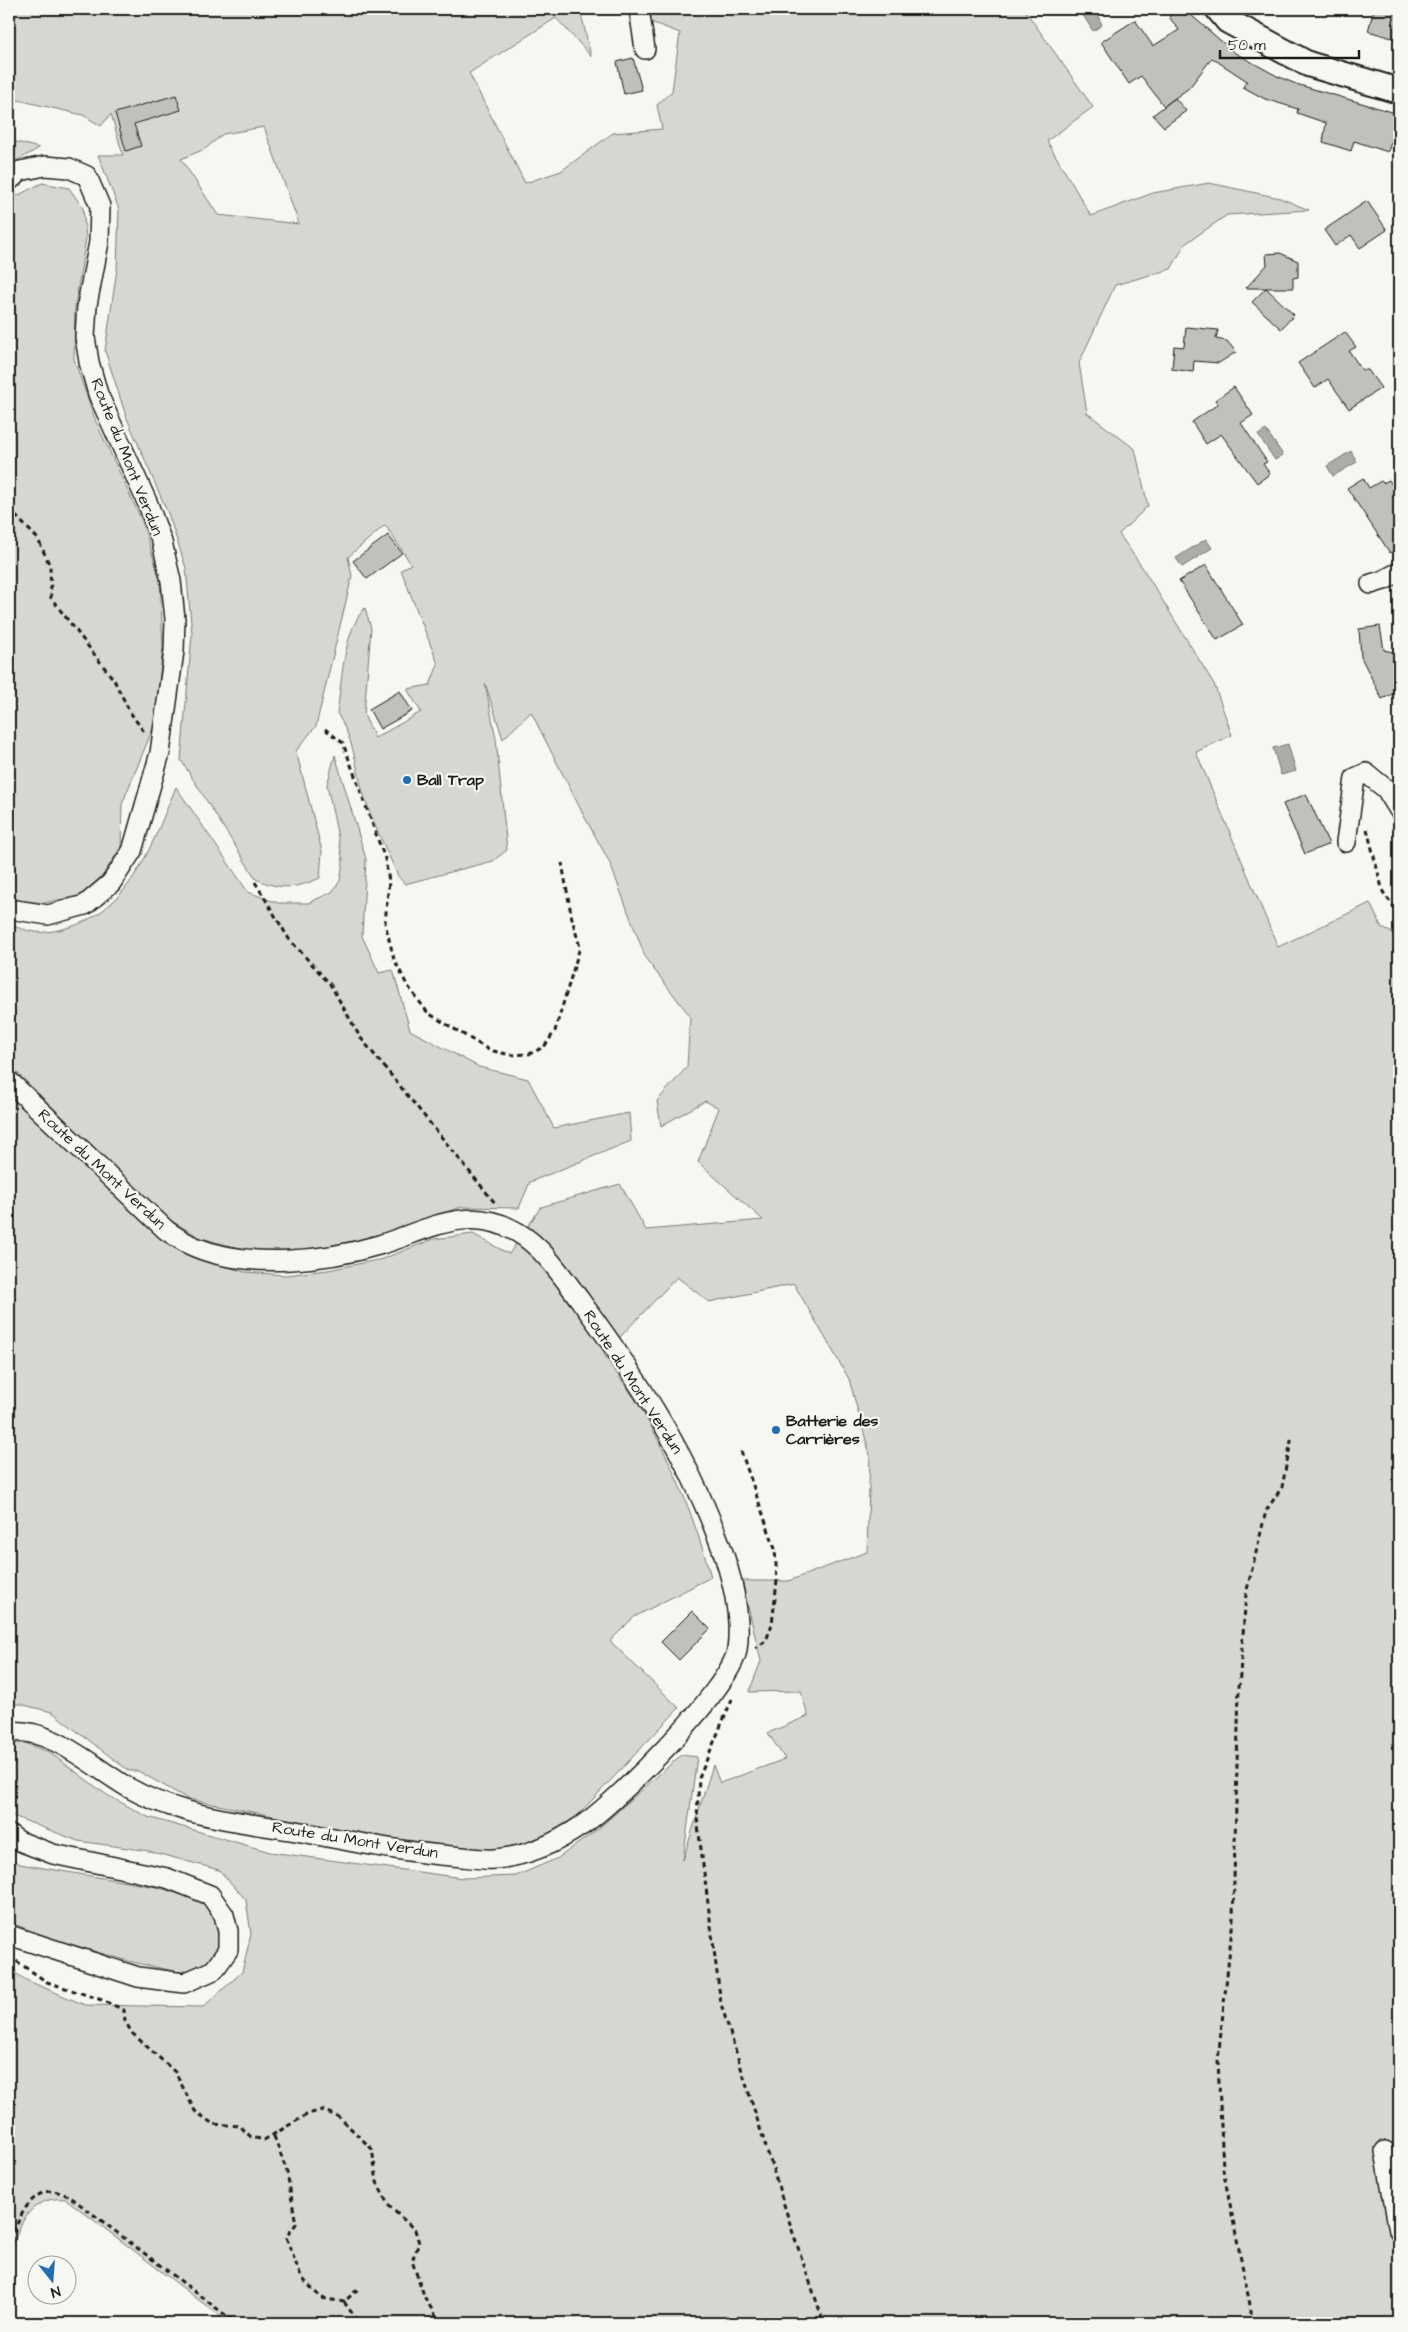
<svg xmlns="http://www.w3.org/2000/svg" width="1408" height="2332" font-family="'Architects Daughter',sans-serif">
  <rect width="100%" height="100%" fill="#f6f6f2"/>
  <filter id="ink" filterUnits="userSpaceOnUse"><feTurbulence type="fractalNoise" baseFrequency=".02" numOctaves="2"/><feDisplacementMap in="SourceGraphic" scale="10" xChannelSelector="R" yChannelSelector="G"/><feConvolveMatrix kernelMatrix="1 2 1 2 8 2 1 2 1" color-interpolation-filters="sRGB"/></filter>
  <g filter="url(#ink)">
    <!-- green -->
    <path fill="#d6d6d2" stroke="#797977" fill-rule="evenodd" d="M9,9H580L591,56L556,18L469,73L525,183L561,171L613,133L662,129L657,105L672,91L680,33L651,22L649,9H1024L1093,107L1047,141L1091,216L1153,193L1209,183L1280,198L1309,210L1227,215L1185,244L1171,269L1115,285L1079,363L1087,413L1135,449L1148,506L1119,534L1142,567L1214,684L1232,735L1196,752L1278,947L1370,903L1382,928L1399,936V2323H229L66,2199C27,2195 17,2229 9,2261V1969L26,1980L85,2005L203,2007L242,1972L251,1934L246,1900L219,1870L149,1851L78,1841L13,1816L9,1811V1744L25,1743L49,1752L107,1795L148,1817L270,1852L463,1878L516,1876L558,1858L598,1829L681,1755L697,1757L683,1860L713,1765L720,1783L785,1759L768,1733L808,1716L801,1691L749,1692L761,1661L742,1581H788L867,1552L870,1455L849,1379L794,1284L709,1302L677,1277L604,1354C616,1375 633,1393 644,1414C674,1466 695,1520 711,1577L634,1617L610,1641L679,1708L576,1817L536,1841L486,1851L373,1836L188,1799L138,1771H129L52,1712L20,1704H9V1094L156,1233L197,1258L245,1272L286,1275L328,1270L382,1259L434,1239L473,1234L509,1254L541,1207L620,1184L646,1230L763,1220L698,1162L719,1108L705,1101L661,1126L657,1101L687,1067L690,1016L646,959L609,861L584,816L531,712L503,739L485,683L496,739L507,850L493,861L405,884L398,876C386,848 370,819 362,789C355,760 353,739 337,713C342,682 343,631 365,608L371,628L364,715L375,738L421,712L407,689L430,685L438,664L401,570L411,564L385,525L348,557L352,576L316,726L296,751L322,851L320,878C295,889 280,890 256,879L181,760L192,634L186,568L169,516L126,416L105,351L117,269L119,209L98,155H123L111,114L101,126L83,115L9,98ZM264,127L299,224L218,215L181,159L205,149L223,134Z
      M9,140L39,148L9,165Z
      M42,183L69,188L83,208L86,238L75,306L74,359L96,422L142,521L160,579L163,647L154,726L122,804L121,847L103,875L82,895L44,903L19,900L9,894V200Z
      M335,755L366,859L362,936L379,973L393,970L410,1030L479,1067L528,1079L554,1128L629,1113L631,1141L530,1182L519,1208L461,1207L374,1237L324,1250L275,1253L245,1250L201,1238L168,1219L9,1065V925C20,928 35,934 46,932C127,923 149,851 176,787L248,892L278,903H308L332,892L340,881L343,861L327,785Z
      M9,1858L20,1864L156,1887L204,1901L218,1918L221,1946L209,1962L183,1973L132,1962L52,1939L9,1922Z"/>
    <!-- water -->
    <path fill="#acaca9" stroke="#727271" d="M1085,9H1091L1098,16L1102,25L1093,31L1081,12Z
      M1266,430L1283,455L1275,460L1258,435Z
      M1351,451L1357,462L1333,476L1327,466Z
      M1206,539L1212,548L1182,567L1176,558Z
      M1288,744L1296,771L1281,775L1273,748Z"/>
    <!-- building -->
    <path fill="#c0c0bd" stroke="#1c1c1c" d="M1178,9H1184L1235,53L1277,76L1296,84L1399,114V144L1391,142L1388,152L1354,141L1351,151L1323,142L1326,123L1297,113L1298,109L1265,99L1243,87L1247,81L1212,58L1189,88L1164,106L1141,76L1129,84L1101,42L1135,20L1153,46L1179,30L1169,17Z
      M1374,9H1399V40L1368,31Z
      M633,58L642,90L624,94L617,62Z
      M176,95L181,110L134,124L141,146L126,151L115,113Z
      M1175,98L1186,111L1164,127L1153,115Z
      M1367,201L1387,230L1360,248L1351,235L1335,246L1324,230Z
      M1280,253L1298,261V277L1293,278V288H1246L1267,265L1266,254Z
      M1266,288L1294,315L1281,329L1252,302Z
      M1186,327L1218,330L1216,339L1227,341L1236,352L1219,363L1194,361L1193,372L1172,369L1174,346L1184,347Z
      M1345,332L1356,347L1349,351L1362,370H1368L1381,388L1349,409L1328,379L1315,388L1298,363Z
      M1234,387L1253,415L1241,423L1267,462L1263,464L1270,474L1257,483L1221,434L1206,444L1192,422L1218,404L1215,400Z
      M1363,478L1369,488L1381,481L1383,483L1389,480L1399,496V547L1390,553L1347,488Z
      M388,535L402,553L367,579L353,561Z
      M1206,565L1243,625L1217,640L1179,581Z
      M1380,626L1384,650L1393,652L1399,663V691L1382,699L1361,657L1359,629Z
      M400,691L412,711L380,729L369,709Z
      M1306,794L1329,844L1305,854L1283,804Z
      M692,1611L710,1629L679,1660L661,1642Z"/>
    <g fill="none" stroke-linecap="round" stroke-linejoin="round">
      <defs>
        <path id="minor" d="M639,9L645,49
          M9,181L20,171L45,166L69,168L87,176L100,206L99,242L87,305L85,337L89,362L98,394L148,504L162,542L171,581L175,619L174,651L160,753L132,851L111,883L85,905L48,915L9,909
          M1371,584L1384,580L1399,572
          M1346,842L1355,778L1366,773L1386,789L1399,810
          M9,1081L166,1230C175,1236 185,1243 195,1247C248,1269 325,1261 379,1245C426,1231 468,1203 517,1232C543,1247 562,1276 580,1300C620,1354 659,1411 689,1472C713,1522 745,1593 737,1650C731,1688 615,1804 581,1826C556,1843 525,1857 494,1859C481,1860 466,1857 452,1856C401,1852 351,1841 301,1832C263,1825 221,1821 184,1810C166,1805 145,1797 129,1788C94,1768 50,1726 9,1732
          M9,1834L19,1841L53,1854L167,1878L210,1895L224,1915L228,1931V1950L214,1970L184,1983L138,1977L9,1935
          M1385,2151L1399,2231"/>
        <path id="major" d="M1218,9L1228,21L1308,64L1399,91"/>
      </defs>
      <!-- minor casing -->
      <use href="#minor" stroke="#1c1c1c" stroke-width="22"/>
      <!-- major casing -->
      <use href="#major" stroke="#1c1c1c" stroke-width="28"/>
      <!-- path -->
      <path stroke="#1c1c1c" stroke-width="3" stroke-dasharray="5 4" stroke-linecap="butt" d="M9,509L38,539L50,566L51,598L114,680L130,712L144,732
        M325,729L343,743L385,859L389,881L385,923L394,959L407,985L428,1013L489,1050L511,1055L529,1054L544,1047L555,1031L580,947L572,919L562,863
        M1367,829L1383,892L1399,914
        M255,882L289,939L330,984L360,1037L495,1203
        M741,1451L775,1549L777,1581L772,1624L766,1641L755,1648
        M732,1699L699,1778L697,1818L721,2004L792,2230L824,2323
        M9,1956L47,1982L102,2000L124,2010L125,2021L132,2033L175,2072L195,2111L213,2124L240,2126L251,2137L264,2140L308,2114L322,2110L339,2117L372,2149L377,2182L388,2205L415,2230L419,2243L412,2261L425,2298L440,2323
        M274,2136L287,2172L296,2224L286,2237L301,2277L321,2298L344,2302L360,2287
        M9,2250C14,2229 26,2190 54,2191C59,2192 65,2195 69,2196L236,2323
        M344,2302L357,2320
        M1251,2323V2310L1223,2169L1218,2060L1233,1919L1239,1687L1246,1594L1266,1511L1282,1487L1292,1436"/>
      <!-- minor -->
      <use href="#minor" stroke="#f6f6f2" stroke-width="19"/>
      <!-- major -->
      <use href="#major" stroke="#f6f6f2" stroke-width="24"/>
    </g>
  </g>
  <!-- markers -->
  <g fill="#1f6fb2" stroke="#f6f6f2" stroke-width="2">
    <circle cx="407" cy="780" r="5"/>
    <circle cx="776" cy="1430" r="5"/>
  </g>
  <g text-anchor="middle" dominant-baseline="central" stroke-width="4.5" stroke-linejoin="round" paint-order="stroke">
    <!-- street labels -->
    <g font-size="16" fill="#1c1c1c" stroke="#f6f6f2">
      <text transform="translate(127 457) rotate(68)">Route du Mont Verdun</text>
      <text transform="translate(102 1169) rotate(43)">Route du Mont Verdun</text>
      <text transform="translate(633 1382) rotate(57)">Route du Mont Verdun</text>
      <text transform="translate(355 1840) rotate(9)">Route du Mont Verdun</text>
    </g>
    <!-- poi labels -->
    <g font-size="16" font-weight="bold" fill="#1c1c1c" stroke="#f6f6f2" text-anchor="start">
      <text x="417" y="780">Ball Trap</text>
      <text x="786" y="1421">Batterie des<tspan x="786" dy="18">Carrières</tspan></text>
    </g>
  </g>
  <!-- margin -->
  <rect width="1408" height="2332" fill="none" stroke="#f6f6f2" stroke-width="30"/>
  <rect x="15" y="15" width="1378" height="2302" fill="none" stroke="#1c1c1c" stroke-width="2" filter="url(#ink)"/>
  <!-- north arrow -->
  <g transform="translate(52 2280) rotate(163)"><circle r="24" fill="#f6f6f2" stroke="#9f9f9c"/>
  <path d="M0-4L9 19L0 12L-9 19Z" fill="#1f6fb2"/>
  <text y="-8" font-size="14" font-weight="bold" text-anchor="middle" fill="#1c1c1c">N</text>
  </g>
  <!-- scale -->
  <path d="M1220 50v8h139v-8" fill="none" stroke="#1c1c1c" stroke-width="2.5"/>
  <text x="1228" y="50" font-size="15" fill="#1c1c1c" stroke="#f6f6f2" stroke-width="4" paint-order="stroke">50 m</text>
</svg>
